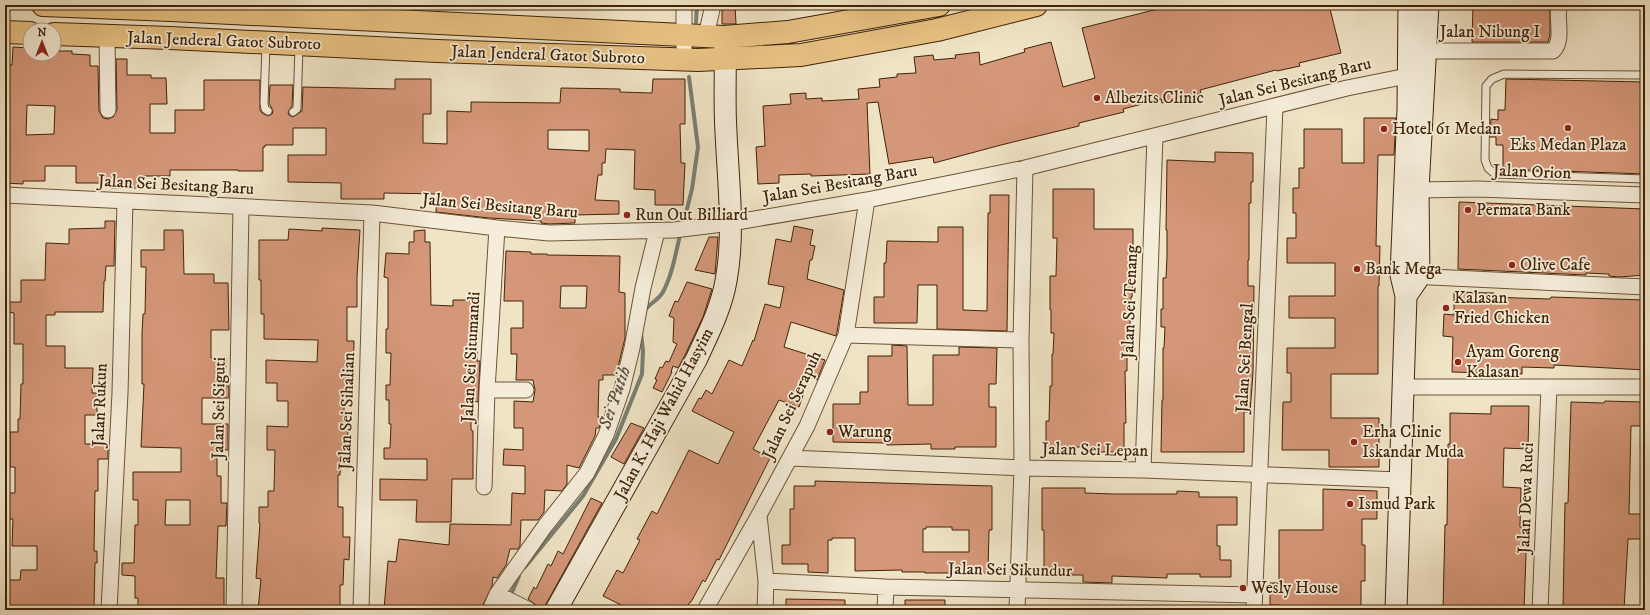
<svg xmlns="http://www.w3.org/2000/svg" width="1650" height="615" font-family="'IM FELL DW Pica',serif">
  <rect width="100%" height="100%" fill="#f0e4c6"/>
  <filter id="stains"><feTurbulence type="fractalNoise" baseFrequency=".005" numOctaves="4"/><feColorMatrix values="0 0 0 0 .2 0 0 0 0 .09 0 0 0 0 .02 0 0 0 .5 -.17"/></filter>
  <radialGradient id="worn" r=".72"><stop offset=".6" stop-color="#630" stop-opacity="0"/><stop offset="1" stop-color="#630" stop-opacity=".3"/></radialGradient>
  <g fill="none" stroke-linecap="round" stroke-linejoin="round">
    <!-- stream -->
    <path stroke="#787f74" stroke-width="4" d="M696,22L697,5
      M683,225L692,189L698,147L689,77
      M644,312C648,304 659,300 663,292C673,273 676,251 681,231
      M525,567L583,496L616,439L642,374L643,351L641,333
      M510,597L519,576"/>
  </g>
  <!-- building -->
  <path fill="#d59779" stroke="#402307" fill-rule="evenodd" d="M722,5H735L736,24H722Z
    M1174,5H1329L1341,53L1299,63L1300,66L1277,71L1276,70L1200,90L1201,93L1162,103L1161,99L1123,109L1124,112L1079,123V126L1001,145L934,163L933,157L889,164L878,102L867,103L870,174L811,176V174L779,175V183L758,184L756,147L765,146L763,106L791,104L790,94L806,93V99L822,98V101L859,99L858,89L880,87L879,79L897,77V74L916,73L914,57L933,55L934,60L956,58L955,55L979,52L980,65L1025,52L1024,49L1051,42L1063,87L1095,78L1082,28Z
    M1473,5H1550V35L1548,42H1472Z
    M13,47L29,48L30,54H54V51H72V54L90,55V66H98L99,111L103,118L108,119L113,117L117,110L116,59H127V75H151V78H166L167,104H150V133H175V110H204V80H260V110L262,113L268,116L272,114L273,111L269,103L270,85H293L292,106L288,112L289,115L293,117L302,111L303,87L395,89V79H431V114H423V143L447,144V111L471,112V102L560,103L561,88L620,89V92L652,93L653,79H685V124H680L681,163H685L683,205H655V190L634,189L635,150L606,149L605,163H602V175H598L595,200L619,201V214L575,215V223L549,224L541,223V221L489,218L436,212L437,194L384,193V199H341V183L288,182V155H326V128H293V145H265V147H263V171H238V170H170V176H138L137,188H111V183H76V166H45V181H23V184L5,183V65H12ZM27,105L55,106L54,134L26,135ZM548,130H589V151L548,149Z
    M1506,79L1645,82V174L1503,169V145H1496V137H1490L1491,119L1498,120V110H1505Z
    M1364,118H1396L1394,155H1378L1376,246H1380L1379,286H1378V374H1331V418H1379V467H1329V450H1282L1283,402H1291V373H1287V348H1335V318H1289V296H1335V263H1287V238H1296V213H1293V188H1299V168H1304V129H1342V163H1364Z
    M1215,152L1253,153V182H1251V203H1249V260H1248V286H1254L1253,373L1250,412H1244V452H1161L1162,400H1163V348H1164L1165,327H1161V309H1163V278H1166L1167,256V230H1166L1167,160L1215,162Z
    M1053,189H1094V229H1133V251H1130V277H1133L1132,297H1131L1129,351H1127V371H1125L1126,423H1124V452H1088V447H1046V421H1049L1050,386H1052V354H1053L1054,333H1051V310H1050V276H1056L1057,238H1053Z
    M990,195H1009L1007,331L937,329V285H918L917,323H874V297H884V263H886L887,241L938,242V227H963V310L987,311L988,213H990Z
    M1459,202L1645,209V275L1619,277L1609,276V274L1586,273V275L1458,269Z
    M105,221H115L114,266H106L105,281H104L103,312H55V315H46V346H65V368H93L92,393H97V415H85V444H108V459H98V491H95L94,551H97V563H95L94,606H50V610H5V580H20L21,570H37V546H12L13,519H7V493H15V467H10V432H18V419H20L21,384H23V344H14V313L8,312V302H21V280H45L46,243L69,244V229L105,228Z
    M794,226L813,230L810,245L815,246L812,260H810L807,279L844,290L837,332L836,336L791,322L784,347L825,360L817,380L809,377L799,407L779,400L753,449L770,458L719,560L717,559L705,582L703,580L691,602H690L685,610H631L603,596L617,570L623,573L640,540L637,539L652,511L657,514L689,450L718,464L734,432L692,411L699,398L701,399L706,390L712,394L729,360L742,366L753,340L754,341L765,304L780,308L784,287L768,284L776,239L791,242Z
    M322,228L360,230L357,277V307H347V341H354L353,385H349V403H344V428H348L347,451H341L340,475H338V507H343V537H350L349,560L344,559L343,585H340V609L296,607V610H258L261,579L256,578L260,523H259V507H268V491H274L275,450H267V426L288,427V401H277V383H266V360L317,362L318,340L264,339V314H261V280H259V240H288L289,229L322,231Z
    M164,230H183L184,274H214V283H228L229,330H211V358H226L225,386H229V398H202V424H228V450H217V476H221V503H227L226,526H218L216,578H224V606L217,605V610H138V598H135V576L122,575V563H134L135,525H138V500H133V472H181V448L141,447L144,384H142V333L143,314H145L146,267H141V250H164ZM166,500H190V525H165Z
    M425,230V242H430L431,305L453,306V300H478L477,361H480L478,402L471,401V430L473,431V479H452L451,522H416L417,500H380V479L427,480V459H384V448H390L391,424H389V400H386V385H390L391,353H386V329H388V278L384,277L386,253L409,254V242H414V231Z
    M709,237H718L715,274L695,270Z
    M506,251L531,252V254H547V255L620,256L619,292L625,293V338L616,375H603V380H599L598,417H600V425L599,428H596L595,436L579,468L567,465V484L562,491L545,490L544,512L538,520H521L520,546L518,549H510L506,565L497,578L493,577L492,586L482,607L474,605L473,610L384,609L388,561L396,562L399,539L449,545L450,524L511,525L512,493L525,494V466L503,465L504,449L523,450V428H514V401L533,402L535,390L533,380H516L517,354H511V328H523V301H504ZM561,286H587L586,308H560Z
    M687,282L712,289L703,317L685,355L678,368L673,366L671,372H672L662,392L653,388L657,380L655,379L660,367L662,368L666,361L669,362L677,344L673,342L674,318L669,316L675,301L678,302Z
    M1454,292L1494,293V297L1518,298L1550,299L1551,297L1645,300V370L1554,365V368L1522,367V374L1452,372L1453,337L1443,336L1444,314L1454,315Z
    M892,345L907,346L908,405H933V355H959V347L997,348L996,384H989V407H996V447H955V449H931V444L887,445V443L833,442V404H860V392H868V356H892Z
    M1605,401L1642,402L1641,426H1631L1629,514H1645L1644,539H1628L1624,610H1563L1565,503H1568L1571,402L1604,403Z
    M1491,406H1529L1528,449L1504,448L1503,487L1521,488L1520,527H1527L1524,610L1443,609L1445,525H1447L1448,444H1450V413L1491,414Z
    M631,423L644,428L624,464L611,457Z
    M815,481L992,486V530H989L988,573H925V572H902V570L855,571V538H832V540H828V573L808,572V564H782V545H790V509H794V486H815ZM926,527H952V530H969V552H923V529H926Z
    M1042,488H1085V493L1114,494H1177V491L1199,492V497H1237V525H1217V546H1220V560H1231V577H1200V574H1167V578L1112,576V583L1083,582V575H1044V530H1042Z
    M1323,489L1377,491V519H1362V545H1365V581H1361V610H1279V605H1270V583H1279V530H1323Z
    M591,498L602,503L546,604L544,610H538L536,605L528,599L534,587L536,589L548,564L551,566L558,551L563,554Z
    M786,599L845,600V610H786Z
    M905,600H945V610H905Z"/>
  <g fill="none" stroke-linecap="round" stroke-linejoin="round">
    <defs>
      <path id="lane" d="M266,45L264,103L265,109L268,111
        M1645,75L1504,74L1492,79L1486,86L1485,160L1488,168L1495,174L1645,179
        M293,112L297,109L299,47"/>
      <path id="street" d="M684,5V60
        M706,36L713,5
        M107,37L108,110
        M1427,51H1553C1564,41 1556,19 1559,5
        M1418,190L1478,189L1645,195
        M5,195L372,213L497,228L549,233L674,230L731,223L867,200L1025,168L1347,88L1407,76
        M1410,276L1645,287
        M846,335L1021,340
        M1403,387H1645
        M487,390H526
        M790,458L1022,468L1143,470L1400,480
        M1143,470L1155,136
        M484,487L487,390L497,228
        M759,515L766,581L765,610
        M766,581L886,587L1254,595
        M497,594L529,610
        M109,610L120,393L125,201
        M234,610L241,207
        M361,610L372,213
        M490,610L497,594L545,526L587,473L606,435L622,389L632,348L643,288L657,231
        M705,610L759,515L807,426L846,335L867,200
        M885,610L886,587
        M1017,610L1022,468L1021,340L1025,168
        M1254,610L1275,107
        M1540,610L1549,387"/>
      <path id="secondary" d="M1406,296L1419,277L1418,190L1428,5
        M556,610L696,360C708,334 721,309 726,281C735,232 728,181 726,132C724,102 726,72 725,42
        M1396,610L1406,296L1401,275L1408,109L1409,5"/>
      <path id="primary" d="M43,5L171,10L724,37L788,32L939,5
        M5,32L30,33
        M54,34L170,38L437,51L698,60L801,55L937,30L1036,5"/>
    </defs>
    <!-- lane casing -->
    <use href="#lane" stroke="#6c5337" stroke-width="9"/>
    <!-- street casing -->
    <use href="#street" stroke="#6c5337" stroke-width="17"/>
    <!-- secondary casing -->
    <use href="#secondary" stroke="#402307" stroke-width="23"/>
    <!-- primary casing -->
    <use href="#primary" stroke="#402307" stroke-width="24"/>
    <!-- lane -->
    <use href="#lane" stroke="#f5edda" stroke-width="7"/>
    <!-- street -->
    <use href="#street" stroke="#f5edda" stroke-width="15"/>
    <!-- secondary -->
    <use href="#secondary" stroke="#f5edda" stroke-width="21"/>
    <!-- primary -->
    <use href="#primary" stroke="#e8c283" stroke-width="22"/>
  </g>
  <!-- markers -->
  <g fill="#8f2418" stroke="#f5edda" stroke-width="1.5">
    <circle cx="1097" cy="98" r="4"/>
    <circle cx="1568" cy="128" r="4"/>
    <circle cx="1384" cy="129" r="4"/>
    <circle cx="1468" cy="210" r="4"/>
    <circle cx="627" cy="215" r="4"/>
    <circle cx="1512" cy="265" r="4"/>
    <circle cx="1357" cy="269" r="4"/>
    <circle cx="1446" cy="308" r="4"/>
    <circle cx="1458" cy="362" r="4"/>
    <circle cx="830" cy="432" r="4"/>
    <circle cx="1354" cy="442" r="4"/>
    <circle cx="1350" cy="504" r="4"/>
    <circle cx="1243" cy="588" r="4"/>
  </g>
  <g text-anchor="middle" dominant-baseline="central" stroke-width="3.5" stroke-linejoin="round" paint-order="stroke">
    <!-- street labels -->
    <g font-size="17" fill="#402307" stroke="#f5edda">
      <text x="1490" y="32">Jalan Nibung I</text>
      <text transform="translate(224 41) rotate(2)">Jalan Jenderal Gatot Subroto</text>
      <text transform="translate(548 55) rotate(2)">Jalan Jenderal Gatot Subroto</text>
      <text transform="translate(1295 82) rotate(-14)">Jalan Sei Besitang Baru</text>
      <text transform="translate(1532 172) rotate(2)">Jalan Orion</text>
      <text transform="translate(840 184) rotate(-10)">Jalan Sei Besitang Baru</text>
      <text transform="translate(176 185) rotate(3)">Jalan Sei Besitang Baru</text>
      <text transform="translate(500 206) rotate(5)">Jalan Sei Besitang Baru</text>
      <text transform="translate(1130 302) rotate(-88)">Jalan Sei Tenang</text>
      <text transform="translate(471 357) rotate(-87)">Jalan Sei Situmandi</text>
      <text transform="translate(1245 358) rotate(-87)">Jalan Sei Bengal</text>
      <text transform="translate(100 405) rotate(-88)">Jalan Rukun</text>
      <text transform="translate(792 405) rotate(-65)">Jalan Sei Serapuh</text>
      <text transform="translate(219 408) rotate(-89)">Jalan Sei Siguti</text>
      <text transform="translate(347 411) rotate(-88)">Jalan Sei Sihalian</text>
      <text transform="translate(664 414) rotate(-62)">Jalan K. Haji Wahid Hasyim</text>
      <text transform="translate(1095 450) rotate(1)">Jalan Sei Lepan</text>
      <text transform="translate(1526 498) rotate(-88)">Jalan Dewa Ruci</text>
      <text transform="translate(1010 570) rotate(1)">Jalan Sei Sikundur</text>
    </g>
    <!-- poi labels -->
    <g font-size="17" fill="#402307" stroke="#f5edda" text-anchor="start">
      <text x="1105" y="98">Albezits Clinic</text>
      <text x="1392" y="129">Hotel 61 Medan</text>
      <text x="1568" y="145" text-anchor="middle">Eks Medan Plaza</text>
      <text x="1476" y="210">Permata Bank</text>
      <text x="635" y="215">Run Out Billiard</text>
      <text x="1520" y="265">Olive Cafe</text>
      <text x="1365" y="269">Bank Mega</text>
      <text x="1454" y="298">Kalasan<tspan x="1454" dy="20">Fried Chicken</tspan></text>
      <text x="1466" y="352">Ayam Goreng<tspan x="1466" dy="20">Kalasan</tspan></text>
      <text x="838" y="432">Warung</text>
      <text x="1362" y="432">Erha Clinic<tspan x="1362" dy="20">Iskandar Muda</tspan></text>
      <text x="1358" y="504">Ismud Park</text>
      <text x="1251" y="588">Wesly House</text>
    </g>
    <!-- water labels -->
    <g font-size="18" font-style="italic" fill="#5c513d" stroke="#f5edda">
      <text transform="translate(615 398) rotate(-71)">Sei Putih</text>
    </g>
  </g>
  <!-- margin -->
  <rect width="1650" height="615" fill="none" stroke="#f0e4c6" stroke-width="20"/>
  <rect x="6" y="6" width="1638" height="603" fill="none" stroke="#402307" stroke-width="2"/>
  <rect x="10" y="10" width="1630" height="595" fill="none" stroke="#402307"/>
  <!-- north arrow -->
  <g transform="translate(42 42)"><circle r="19" fill="#f5edda" stroke="#ad9c86"/>
  <path d="M0-3L7 15L0 10L-7 15Z" fill="#8f2418"/>
  <text y="-6" font-size="11" font-weight="bold" text-anchor="middle" fill="#402307">N</text>
  </g>
  <rect width="100%" height="100%" filter="url(#stains)"/>
  <rect width="100%" height="100%" fill="url(#worn)"/>
</svg>
